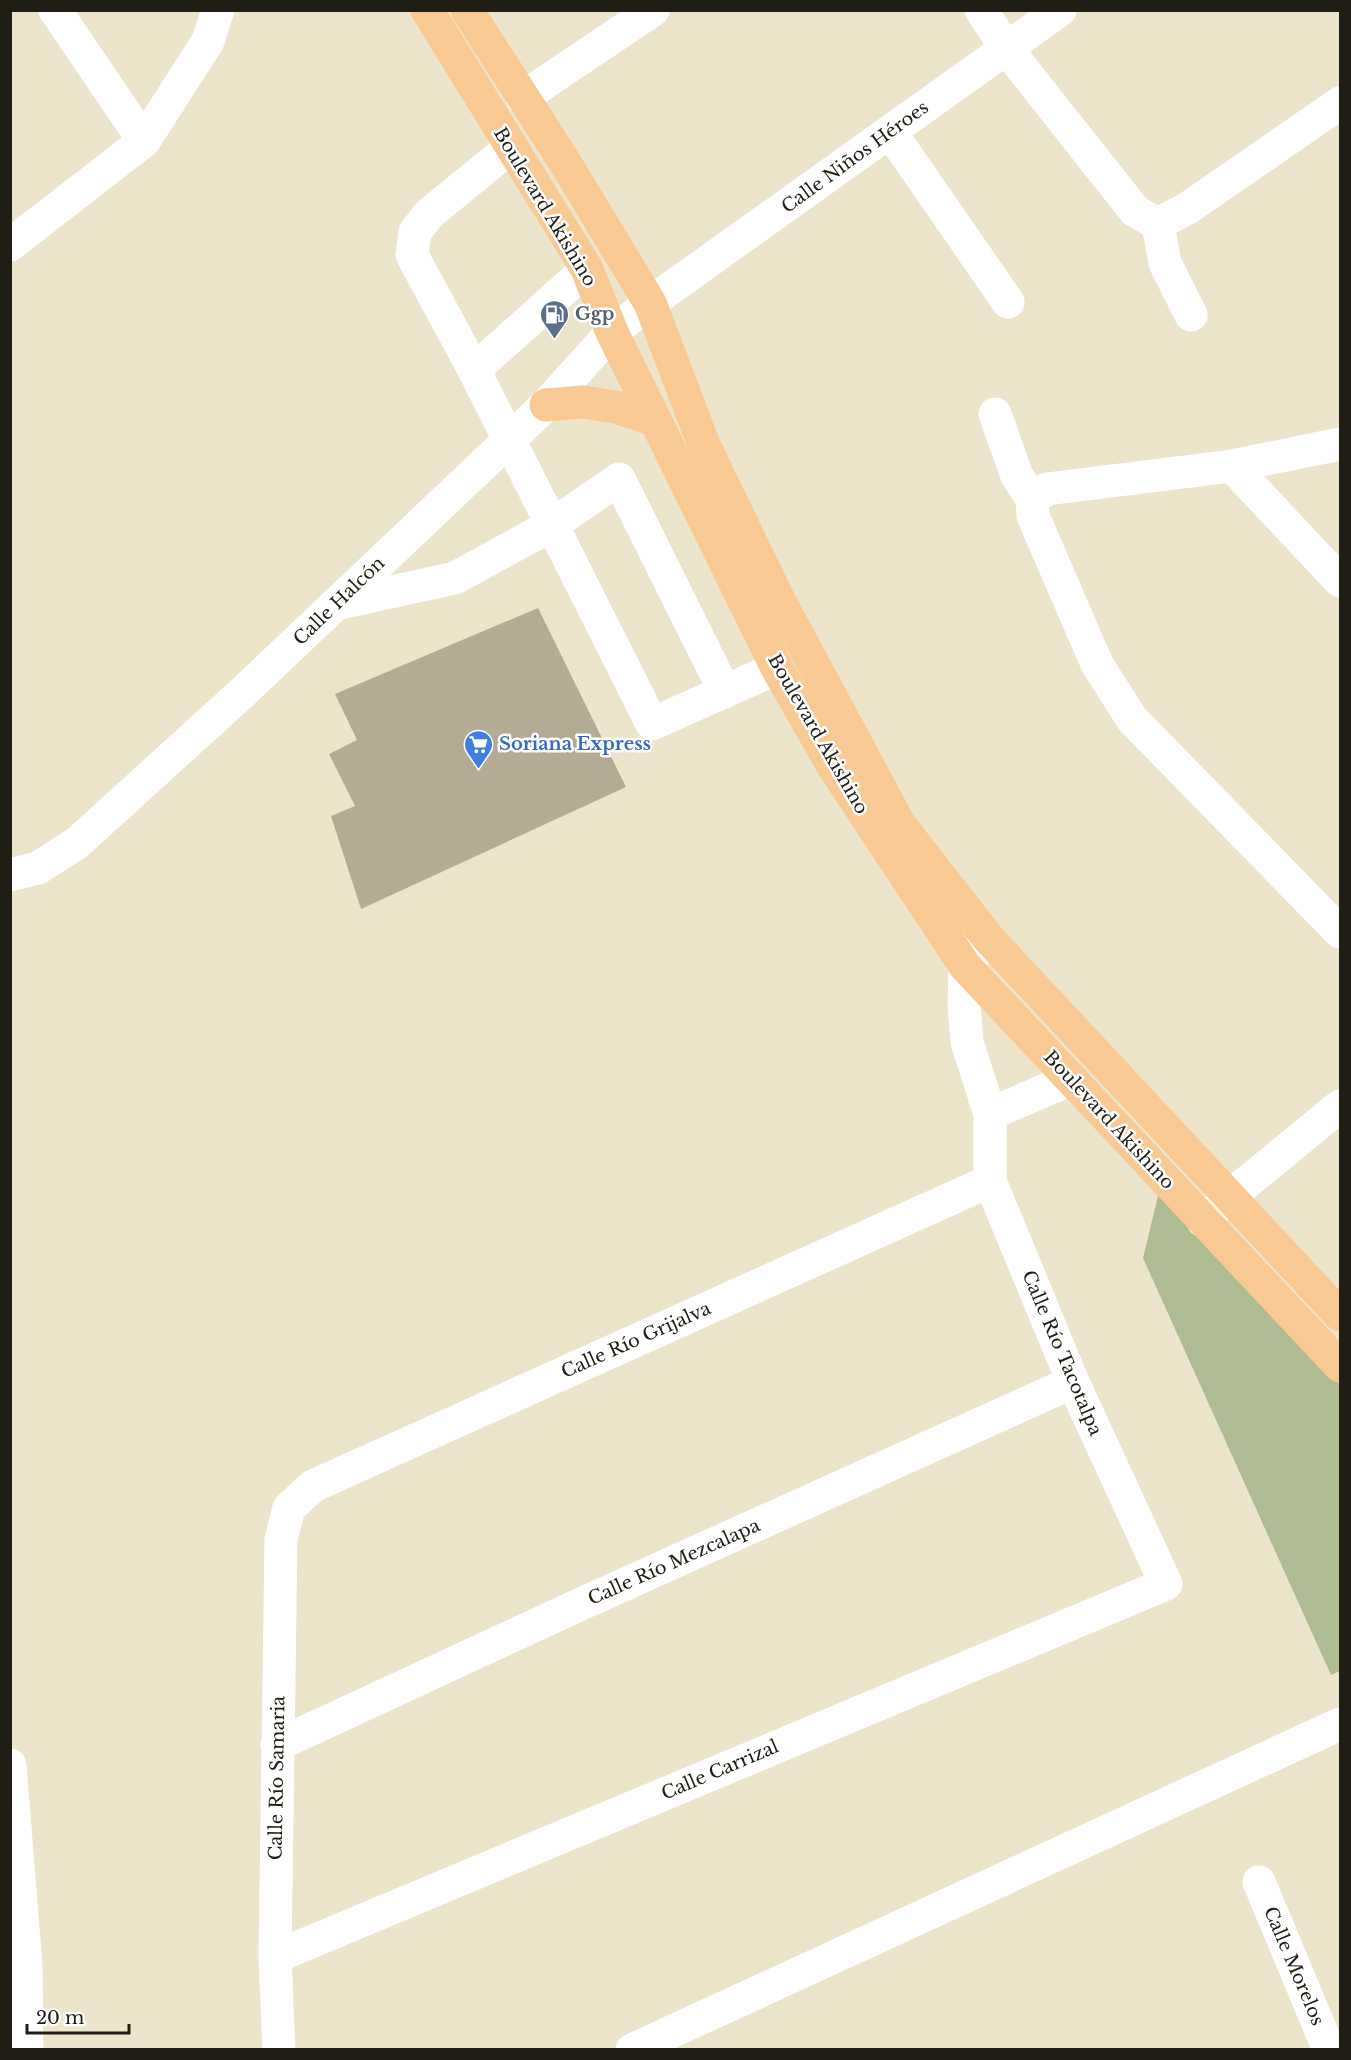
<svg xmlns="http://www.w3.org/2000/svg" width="1351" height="2060" font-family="'Libre Baskerville',serif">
  <rect width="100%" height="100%" fill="#ece5cc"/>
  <!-- green -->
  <path fill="#afbb93" d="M1159,1192L1340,1385V1671L1331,1675L1143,1258Z"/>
  <!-- building -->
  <path fill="#b3ab94" d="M538,608L626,787L361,909L331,816L355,806L329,754L357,740L335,694Z"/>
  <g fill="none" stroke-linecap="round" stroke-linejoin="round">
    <!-- minor -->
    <path stroke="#fff" stroke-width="33" d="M55,10L144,141
      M981,10L1006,48L1135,211L1158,224
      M522,98L653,10
      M891,133L1008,302
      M1158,224L1188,208L1340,103
      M1158,224L1165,263L1191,315
      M10,245L144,141L208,41L218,10
      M474,370L587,269
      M995,414L1017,476L1032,499L1033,516L1097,664L1132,719L1340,932
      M1232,466L1340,581
      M1032,499L1047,489L1232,466L1340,444
      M336,604L455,578L552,525L474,370L412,255L415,232L429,214L511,147
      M725,692L619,479L552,525L652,724L777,668
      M10,875L38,868L77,843L242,693L546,405L612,332L650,303L1060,10
      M990,1114L1071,1079
      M1203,1221L1229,1197L1340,1106
      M277,1745L581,1604L1073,1382
      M10,1765L26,1966L27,2050
      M1259,1882L1329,2050
      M275,1957L1166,1584L1073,1382L990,1181V1114L967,1042L964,1006L965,966L989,939
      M279,2050L275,1957L281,1539L289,1508L313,1486L990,1181
      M632,2050L1340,1724"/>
    <!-- major -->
    <path stroke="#f8c993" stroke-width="33" d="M427,10L587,269L612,332L777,668L834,768L965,966L1340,1366
      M467,10L566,164L650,303L704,445L778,598L900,825L989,939L1340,1315
      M546,405L583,402L616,407L655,420"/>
  </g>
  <!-- icons -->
  <defs>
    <symbol id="fuel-pin" viewBox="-11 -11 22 30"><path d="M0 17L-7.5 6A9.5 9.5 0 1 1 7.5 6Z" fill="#5c6f8a" stroke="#fff"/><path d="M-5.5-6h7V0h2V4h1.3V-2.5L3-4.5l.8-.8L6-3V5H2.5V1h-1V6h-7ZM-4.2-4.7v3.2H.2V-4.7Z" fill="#fff"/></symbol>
    <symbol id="supermarket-pin" viewBox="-11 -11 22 30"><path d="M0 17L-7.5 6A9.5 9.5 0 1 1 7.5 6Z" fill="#3f7fe0" stroke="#fff"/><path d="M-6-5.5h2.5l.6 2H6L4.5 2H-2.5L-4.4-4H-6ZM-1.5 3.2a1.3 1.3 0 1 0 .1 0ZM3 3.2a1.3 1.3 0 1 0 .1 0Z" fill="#fff"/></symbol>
  </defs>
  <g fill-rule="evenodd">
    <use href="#fuel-pin" x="538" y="298" width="33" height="45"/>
    <use href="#supermarket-pin" x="462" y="728" width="33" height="45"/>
  </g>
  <g text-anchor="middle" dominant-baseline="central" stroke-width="5" stroke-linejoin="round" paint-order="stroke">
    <!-- street labels -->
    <g font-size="18" fill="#201d14" stroke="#fff">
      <text transform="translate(855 157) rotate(-36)">Calle Niños Héroes</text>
      <text transform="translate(545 207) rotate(59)">Boulevard Akishino</text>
      <text transform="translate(339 601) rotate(-44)">Calle Halcón</text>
      <text transform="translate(818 734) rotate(60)">Boulevard Akishino</text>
      <text transform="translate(1109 1120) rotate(47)">Boulevard Akishino</text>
      <text transform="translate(636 1340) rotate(-24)">Calle Río Grijalva</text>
      <text transform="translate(1062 1353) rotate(67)">Calle Río Tacotalpa</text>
      <text transform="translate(674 1562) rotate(-24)">Calle Río Mezcalapa</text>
      <text transform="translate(720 1770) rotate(-23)">Calle Carrizal</text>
      <text transform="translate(277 1778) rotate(-89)">Calle Río Samaria</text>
      <text transform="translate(1294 1966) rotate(67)">Calle Morelos</text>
    </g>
    <!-- service labels -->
    <g font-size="18" font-weight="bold" fill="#4e5e75" stroke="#fff" text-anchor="start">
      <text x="575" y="314">Ggp</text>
    </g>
    <!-- shop labels -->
    <g font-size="18" font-weight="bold" fill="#366cbe" stroke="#fff" text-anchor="start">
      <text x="499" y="744">Soriana Express</text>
    </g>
  </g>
  <!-- border -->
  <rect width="1351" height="2060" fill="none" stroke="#201d14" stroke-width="24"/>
  <!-- scale -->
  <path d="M27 2024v9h102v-9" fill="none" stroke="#201d14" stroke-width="3"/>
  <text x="36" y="2024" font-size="18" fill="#201d14" stroke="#ffffff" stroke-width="4.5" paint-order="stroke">20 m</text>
</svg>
